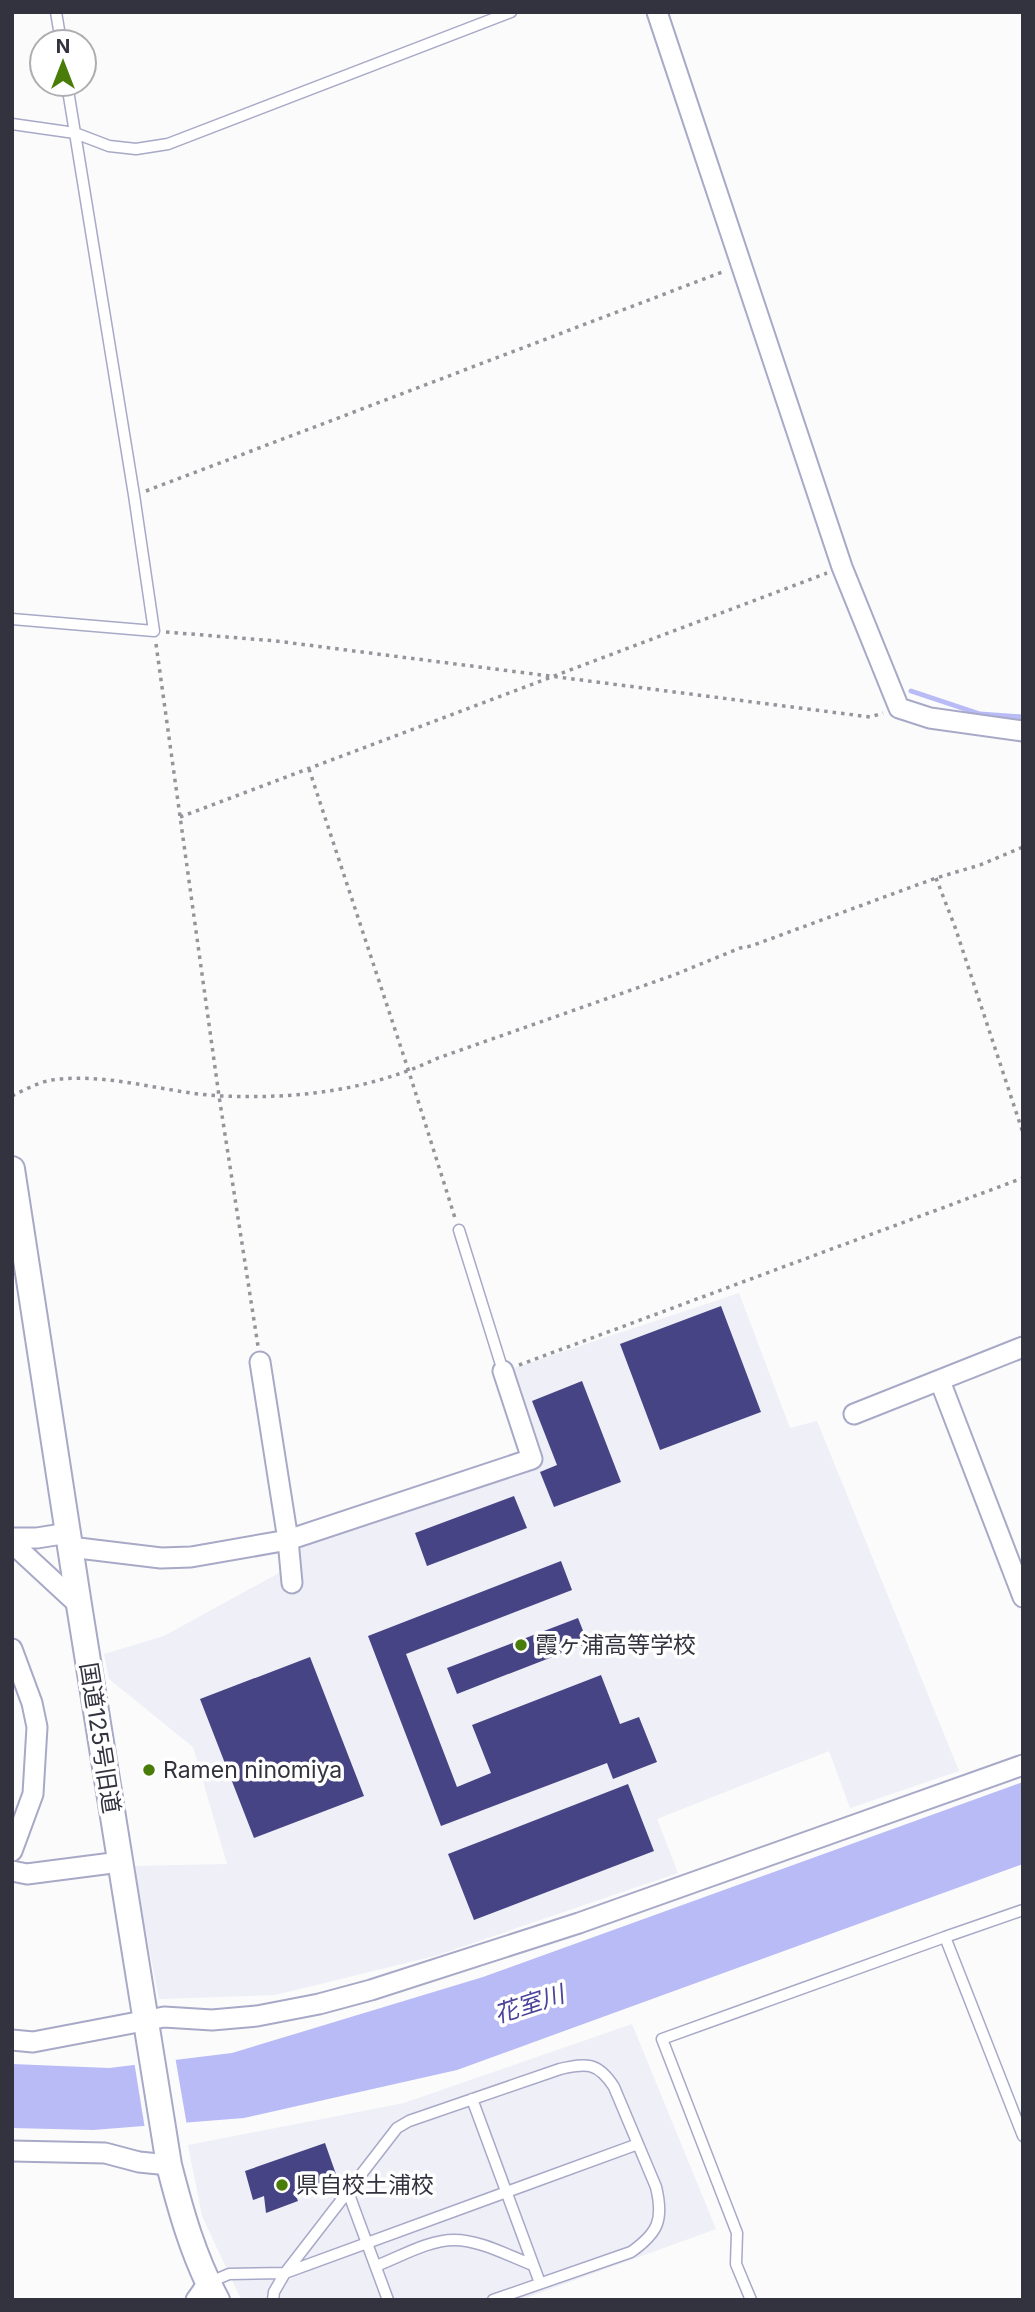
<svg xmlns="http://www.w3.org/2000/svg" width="1035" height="2312" font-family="Inter,'Noto Sans JP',sans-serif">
  <rect width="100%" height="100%" fill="#fbfbfb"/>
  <!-- built -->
  <path fill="#eeeff7" d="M739,1293L790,1428L817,1421L959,1771L850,1808L829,1751L657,1819L678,1873L435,1956L275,1995L159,1999L133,1866L227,1864L193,1747L109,1679L104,1654L164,1636L279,1573L294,1540L531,1456L511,1369Z
    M632,2024L716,2229L520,2300H242L239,2295L202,2216L188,2145L404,2103Z"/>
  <!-- water -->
  <path fill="#b9bbf7" d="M1023,1782V1864L457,2070L244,2118L93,2130L12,2128V2064L109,2068L232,2053L483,1977Z"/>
  <!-- pier -->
  <path fill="#fbfbfb" d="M175,2056L187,2126L145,2129L134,2061Z"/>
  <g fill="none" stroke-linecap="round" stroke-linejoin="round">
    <!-- stream -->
    <path stroke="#b9bbf7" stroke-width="5" d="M911,691L980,714L1023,717"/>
  </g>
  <!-- building -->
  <path fill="#474485" d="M721,1306L761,1412L660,1450L620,1344Z
    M582,1381L621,1482L554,1507L540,1472L557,1465L532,1401Z
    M514,1496L527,1528L427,1566L415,1533Z
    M561,1561L572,1590L406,1654L457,1787L491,1773L472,1725L601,1675L620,1724L639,1717L657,1762L613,1779L607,1763L441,1826L368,1636Z
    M578,1618L588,1643L457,1694L447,1668Z
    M310,1657L364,1796L254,1838L200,1699Z
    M628,1784L654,1851L474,1920L448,1854Z
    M325,2143L337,2177L295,2193L298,2201L266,2213L264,2196L253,2200L245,2171Z"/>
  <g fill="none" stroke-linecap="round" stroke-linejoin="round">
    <defs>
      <path id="service" d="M56,12L61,42
        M12,124L75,133L109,146L136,149L168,144L511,12
        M12,619L154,631L134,495L67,84
        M459,1230L503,1371
        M945,1937L1023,1910
        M472,2099L540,2283
        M348,2192L388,2300
        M376,2266C400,2257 428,2240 454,2240C480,2240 509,2256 533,2265
        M208,2283L229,2274L285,2273L638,2144
        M273,2300L274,2292L285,2273L397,2128L409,2121L560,2069C587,2063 598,2062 614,2087L656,2187C664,2220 658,2233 631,2252L493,2300
        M751,2300L736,2264L737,2233L662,2039L945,1937L1023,2136"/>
      <path id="minor" d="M657,12L842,567L899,708L930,718L1023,731
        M260,1362L288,1540L292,1583
        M940,1381L1023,1597
        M854,1414L1023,1347
        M12,1538H37L68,1533
        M12,1543L79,1605
        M70,1547L161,1558L191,1557L288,1540L532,1459L503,1371
        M12,1649L32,1703L37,1727L33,1794L12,1851
        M12,1871L27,1874L120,1862
        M12,2040L33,2042L164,2017L212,2020L257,2016L319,2004L371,1990L579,1923L1023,1765
        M12,2151L105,2153L139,2162L169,2165
        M196,2300L208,2283"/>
      <path id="tertiary" d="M12,1169L79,1605L169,2165C181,2212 194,2258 217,2300"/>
    </defs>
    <!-- service casing -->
    <use href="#service" stroke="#a7a9c7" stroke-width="13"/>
    <!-- minor casing -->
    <use href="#minor" stroke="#a7a9c7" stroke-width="23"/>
    <!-- tertiary casing -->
    <use href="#tertiary" stroke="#a7a9c7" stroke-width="28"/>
    <!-- path -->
    <path stroke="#94959b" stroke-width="3.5" stroke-dasharray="3.5 5" stroke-linecap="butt" d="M146,491L725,271
      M166,632L276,641L870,717L883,713
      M156,644L219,1096L258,1346
      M309,769L409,1072L455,1218
      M180,817L827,573
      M936,878L955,927L1023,1133
      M12,1096C24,1090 39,1082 52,1080C108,1072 165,1093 221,1096C298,1099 368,1091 438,1058L674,975L740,948L751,946L936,878L980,865L1023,847
      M519,1365L1023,1178"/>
    <!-- service -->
    <use href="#service" stroke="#fff" stroke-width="10"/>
    <!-- minor -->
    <use href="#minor" stroke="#fff" stroke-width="19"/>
    <!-- tertiary -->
    <use href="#tertiary" stroke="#fff" stroke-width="24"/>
  </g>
  <!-- markers -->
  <g fill="#4a7c0a" stroke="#fff" stroke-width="2.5">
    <circle cx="521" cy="1645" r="7"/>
    <circle cx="149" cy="1770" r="7"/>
    <circle cx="282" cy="2185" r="7"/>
  </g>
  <g text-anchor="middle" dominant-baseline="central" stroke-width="7" stroke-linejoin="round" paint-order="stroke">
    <!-- poi labels -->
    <g font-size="23" fill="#32333f" stroke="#fff" text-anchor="start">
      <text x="535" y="1645">霞ヶ浦高等学校</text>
      <text x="163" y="1770">Ramen ninomiya</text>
      <text x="296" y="2185">県自校土浦校</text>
    </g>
    <!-- street labels -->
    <g font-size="23" fill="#32333f" stroke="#fff">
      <text transform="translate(100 1738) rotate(81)">国道125号旧道</text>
    </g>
    <!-- water labels -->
    <g font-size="24" font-style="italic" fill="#4a4399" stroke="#fff">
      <text transform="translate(529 2004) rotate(-18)">花室川</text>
    </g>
  </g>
  <!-- border -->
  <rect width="1035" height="2312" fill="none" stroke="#32333f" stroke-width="28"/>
  <!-- north arrow -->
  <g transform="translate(63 63)"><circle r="33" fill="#ffffff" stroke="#adadb2" stroke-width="2"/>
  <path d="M0-5L12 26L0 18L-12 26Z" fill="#4a7c0a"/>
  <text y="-10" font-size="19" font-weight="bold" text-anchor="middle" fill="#32333f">N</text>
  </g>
</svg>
